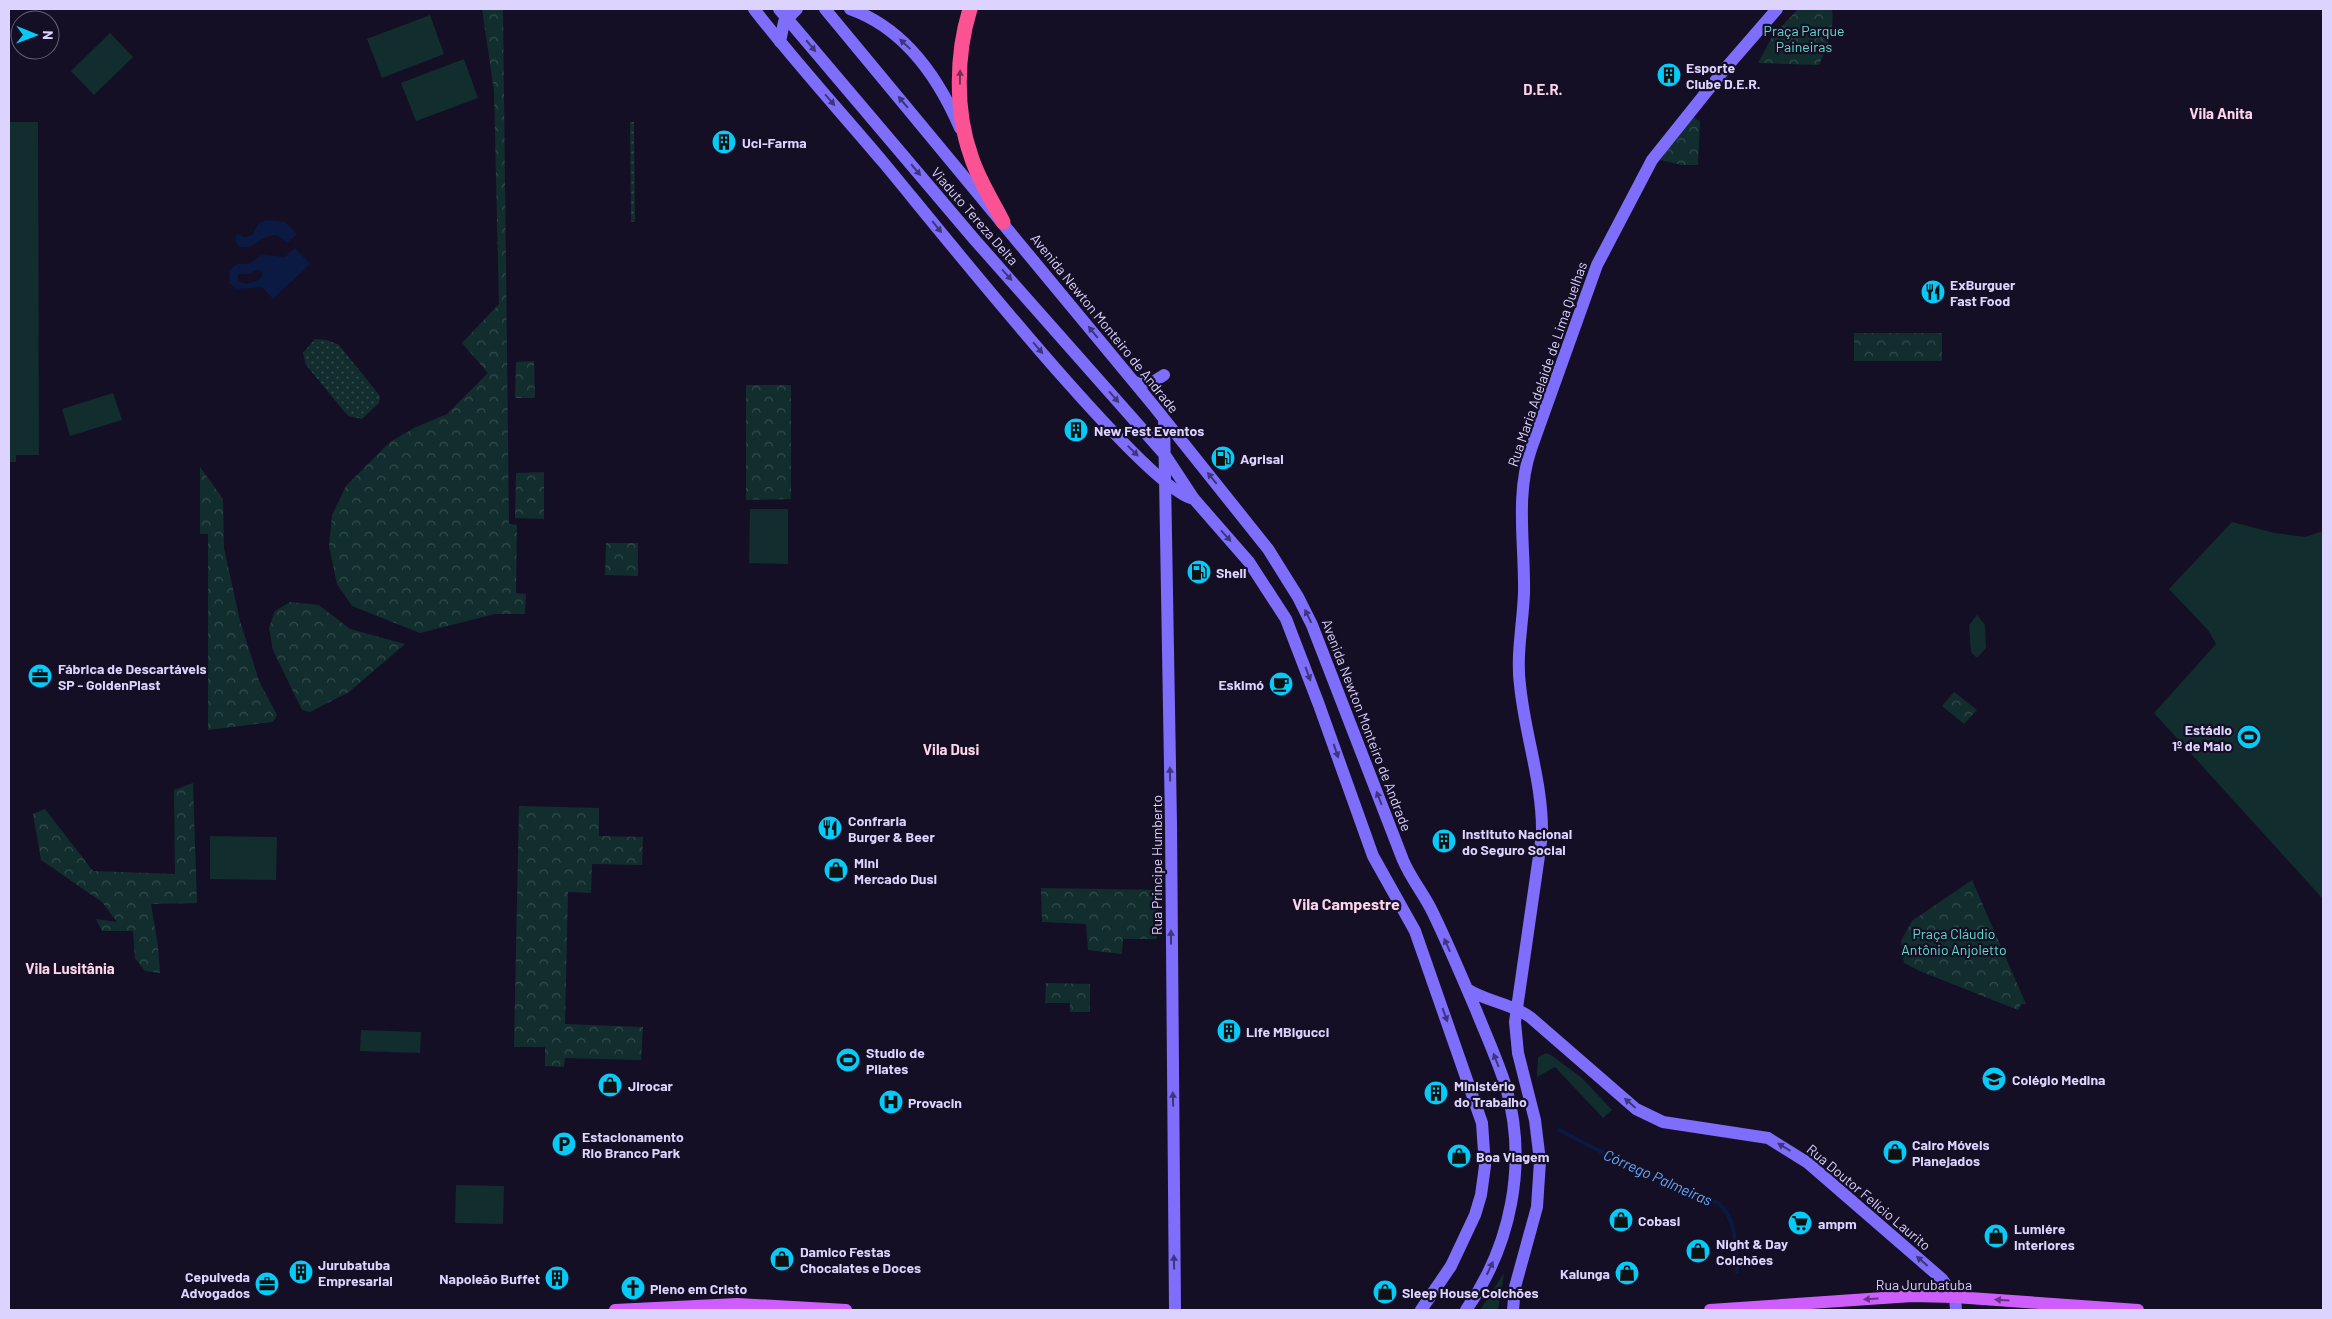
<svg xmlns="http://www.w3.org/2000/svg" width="2332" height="1319" font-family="Barlow,sans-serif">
  <defs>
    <pattern id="forest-crowns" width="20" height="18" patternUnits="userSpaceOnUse" patternTransform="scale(1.25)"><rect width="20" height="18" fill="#122d2e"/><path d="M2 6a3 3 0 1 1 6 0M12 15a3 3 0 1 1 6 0" fill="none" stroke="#344b4d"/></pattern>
    <pattern id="garden-dots" width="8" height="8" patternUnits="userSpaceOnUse" patternTransform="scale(1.25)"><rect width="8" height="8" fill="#122d2e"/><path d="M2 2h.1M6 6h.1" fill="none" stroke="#344b4d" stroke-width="1.8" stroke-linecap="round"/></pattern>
  </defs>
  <rect width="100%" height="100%" fill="#150f25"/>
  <!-- grass -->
  <path fill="#122d2e" d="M430,15L444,54L382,78L367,39Z
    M110,33L133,57L94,95L71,71Z
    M464,59L478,98L416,121L401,83Z
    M9,122H38L39,455H16V462H9Z
    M113,393L122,420L70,436L62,409Z
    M750,509H788V564L749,563Z
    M2232,522L2275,533L2305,537L2323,531V899L2154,713L2216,644L2208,630L2169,589Z
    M1977,615L1985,625L1986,648L1977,658L1971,652L1969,625Z
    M210,836L277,837L276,880L210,879Z
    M361,1030L421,1032L420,1053L360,1051Z
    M1546,1053L1551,1055L1582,1078L1612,1110L1603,1118L1555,1067L1537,1077L1538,1057Z
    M456,1185L504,1186L503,1224L455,1223Z
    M1504,1273L1498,1310H1480Z"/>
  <!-- forest -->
  <path fill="url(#forest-crowns)" d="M482,9H503L509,524L517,525L516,593L526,594L525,614H495L420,633L352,606L337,584L329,546L332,515L346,486L390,442L414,428L447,414L488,373L462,343L499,304L494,91Z
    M1798,9H1832C1835,29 1827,47 1819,65L1758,63L1772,37Z
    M1693,117L1700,121L1698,165H1682L1660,160Z
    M1854,333H1942V361H1854Z
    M534,361L535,398H515L516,362Z
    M746,385H791V499L746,500Z
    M200,467L223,499L224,548L240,621L259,681L277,715L273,722L208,730V534H200Z
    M544,472V519L515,518L516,473Z
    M606,543H638V576L605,575Z
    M290,602L319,605L350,629L405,644L349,692L310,712L302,710L273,650L269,628L275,611Z
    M1954,692L1977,710L1964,724L1942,706Z
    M193,783L197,903L151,904L158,946L160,973L145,971L135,958L133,931H102L96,919L117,922L102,902L41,860L33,814L45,809L93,871L175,874L174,790Z
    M519,806L599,808V836L643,837L642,865L592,864L591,893L568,892L565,1024L643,1027L641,1060L565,1058L564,1067L545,1066V1047H514Z
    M1972,880L2026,1004H2021L2018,1010L1922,972L1904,963L1901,941L1912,921Z
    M1041,888L1157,890V939H1123L1122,954L1088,950L1086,924L1042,922Z
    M1046,983L1090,984V1012H1070V1003H1045Z"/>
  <!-- garden -->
  <path fill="url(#garden-dots)" d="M630,122H634L635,222H631Z
    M315,339L327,340L339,345L380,396L379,403L362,419L348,416L306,365L303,353Z"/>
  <!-- water -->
  <path fill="#0b1a42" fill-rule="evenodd" d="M265,220L285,222L297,234L287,243C283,240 279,235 274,235C261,235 244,259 235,240L237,234L245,237L252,235L258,224Z
    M295,248L310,264L273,299L262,287L237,289L229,283L230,270L237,264H249L262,255L285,257ZM257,270L261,271L263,274L259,280L247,284L238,281V274H250Z"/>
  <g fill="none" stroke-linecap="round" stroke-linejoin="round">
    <!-- stream -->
    <path stroke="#0b1a42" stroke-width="4" d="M1559,1130L1613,1158L1718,1203C1738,1220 1735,1247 1737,1272"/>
    <!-- secondary -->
    <path stroke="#7e6efb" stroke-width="12" d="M754,9C795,62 840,111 883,162C926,213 1148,494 1194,499
      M779,9L974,239L1165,455L1194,499L1249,562L1286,619L1319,705L1373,856L1415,931L1482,1123L1485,1166L1481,1195L1475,1215L1451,1266L1421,1310
      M825,9L1153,405L1268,549L1298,597L1312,625L1403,860C1411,879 1424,894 1433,913C1448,944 1462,977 1476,1010C1486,1035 1498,1061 1506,1087C1528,1164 1511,1246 1466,1310
      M850,9C904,28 938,77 960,128
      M780,42L784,22L797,9
      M1135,383L1153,382L1164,375
      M1164,419L1171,824L1175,1310
      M1467,989C1487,1002 1511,1003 1530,1017L1636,1109L1663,1122L1768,1138L1808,1163L1942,1279L1955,1297L1956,1310
      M1513,1310L1515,1287L1537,1207L1540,1161L1535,1120L1518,1053L1515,1022L1542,835C1543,783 1525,736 1520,685C1516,655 1523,623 1524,593C1525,545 1515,496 1531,449L1597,265L1652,160L1724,70L1777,9"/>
    <!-- primary -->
    <path stroke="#ce5efb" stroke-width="12" d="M615,1310L737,1304L846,1310
      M1710,1310L1912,1296L1955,1297L2138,1310"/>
    <!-- highway -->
    <path stroke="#fb5294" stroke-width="15" d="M970,9C956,54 955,111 971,156C978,179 992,200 1003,222"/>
  </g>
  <!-- one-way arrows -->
  <defs><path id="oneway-solid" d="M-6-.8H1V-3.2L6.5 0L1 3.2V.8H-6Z" transform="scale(1.25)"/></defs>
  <g fill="#3f357b">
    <use href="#oneway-solid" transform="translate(905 44) rotate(-137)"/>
    <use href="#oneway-solid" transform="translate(811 46) rotate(50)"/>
    <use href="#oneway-solid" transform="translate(830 100) rotate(49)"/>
    <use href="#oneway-solid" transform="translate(903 102) rotate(-130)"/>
    <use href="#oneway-solid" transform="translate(916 170) rotate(50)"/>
    <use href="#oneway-solid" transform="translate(937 227) rotate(51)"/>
    <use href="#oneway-solid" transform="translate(1007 275) rotate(48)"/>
    <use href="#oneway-solid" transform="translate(1093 332) rotate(-129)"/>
    <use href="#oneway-solid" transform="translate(1038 348) rotate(49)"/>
    <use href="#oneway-solid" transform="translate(1114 397) rotate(49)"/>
    <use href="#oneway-solid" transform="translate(1133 451) rotate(45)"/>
    <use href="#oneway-solid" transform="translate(1212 478) rotate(-129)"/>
    <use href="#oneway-solid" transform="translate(1226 536) rotate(48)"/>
    <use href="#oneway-solid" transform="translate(1308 616) rotate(-116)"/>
    <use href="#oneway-solid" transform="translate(1308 674) rotate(70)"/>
    <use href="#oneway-solid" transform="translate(1336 751) rotate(71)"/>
    <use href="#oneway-solid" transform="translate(1170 774) rotate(-91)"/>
    <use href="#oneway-solid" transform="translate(1379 798) rotate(-111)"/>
    <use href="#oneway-solid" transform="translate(1171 937) rotate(-90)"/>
    <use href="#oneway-solid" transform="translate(1447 945) rotate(-114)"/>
    <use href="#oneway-solid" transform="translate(1445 1015) rotate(70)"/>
    <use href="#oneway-solid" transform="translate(1496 1060) rotate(-111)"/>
    <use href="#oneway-solid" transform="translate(1173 1099) rotate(-91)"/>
    <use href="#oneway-solid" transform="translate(1630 1103) rotate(-139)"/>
    <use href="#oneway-solid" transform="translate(1784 1147) rotate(-149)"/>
    <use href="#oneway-solid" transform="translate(1922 1261) rotate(-139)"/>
    <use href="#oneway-solid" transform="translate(1174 1262) rotate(-91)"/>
    <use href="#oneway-solid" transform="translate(1490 1268) rotate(-65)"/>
  </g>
  <use fill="#7c2d57" href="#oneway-solid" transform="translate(960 77) rotate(-89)"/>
  <g fill="#683385">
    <use href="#oneway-solid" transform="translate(1871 1299) rotate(176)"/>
    <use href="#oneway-solid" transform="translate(2002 1300) rotate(-176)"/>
  </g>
  <!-- icons -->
  <defs>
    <symbol id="building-disc" viewBox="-11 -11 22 22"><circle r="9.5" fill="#06caf8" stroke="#150f25"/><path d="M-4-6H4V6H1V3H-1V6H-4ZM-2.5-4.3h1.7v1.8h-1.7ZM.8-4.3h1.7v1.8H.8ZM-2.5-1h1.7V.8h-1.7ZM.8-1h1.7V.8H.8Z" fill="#111"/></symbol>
    <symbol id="restaurant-disc" viewBox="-11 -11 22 22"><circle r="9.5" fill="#06caf8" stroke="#150f25"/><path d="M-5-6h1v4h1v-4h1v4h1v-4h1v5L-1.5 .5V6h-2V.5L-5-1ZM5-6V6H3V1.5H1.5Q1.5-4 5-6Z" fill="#111"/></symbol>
    <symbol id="fuel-disc" viewBox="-11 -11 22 22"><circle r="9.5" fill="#06caf8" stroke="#150f25"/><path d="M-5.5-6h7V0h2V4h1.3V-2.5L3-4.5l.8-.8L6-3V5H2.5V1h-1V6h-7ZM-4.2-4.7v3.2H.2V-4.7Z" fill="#111"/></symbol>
    <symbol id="office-disc" viewBox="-11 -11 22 22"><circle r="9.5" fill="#06caf8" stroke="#150f25"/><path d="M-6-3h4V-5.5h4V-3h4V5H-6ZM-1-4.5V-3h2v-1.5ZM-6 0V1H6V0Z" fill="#111"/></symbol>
    <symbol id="cafe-disc" viewBox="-11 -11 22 22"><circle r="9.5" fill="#06caf8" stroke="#150f25"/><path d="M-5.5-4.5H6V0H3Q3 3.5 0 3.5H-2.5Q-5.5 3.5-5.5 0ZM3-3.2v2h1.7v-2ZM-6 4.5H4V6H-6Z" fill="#111"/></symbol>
    <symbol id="stadium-disc" viewBox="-11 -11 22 22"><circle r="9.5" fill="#06caf8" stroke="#150f25"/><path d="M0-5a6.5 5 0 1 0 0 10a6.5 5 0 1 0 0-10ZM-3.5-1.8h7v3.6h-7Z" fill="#111"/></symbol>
    <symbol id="shop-disc" viewBox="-11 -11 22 22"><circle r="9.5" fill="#06caf8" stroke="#150f25"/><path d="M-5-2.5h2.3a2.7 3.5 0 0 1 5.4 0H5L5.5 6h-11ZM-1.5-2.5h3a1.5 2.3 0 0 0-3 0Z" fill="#111"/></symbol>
    <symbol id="school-disc" viewBox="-11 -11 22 22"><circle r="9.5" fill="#06caf8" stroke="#150f25"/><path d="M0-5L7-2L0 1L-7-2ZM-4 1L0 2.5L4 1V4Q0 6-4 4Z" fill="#111"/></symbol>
    <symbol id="hospital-disc" viewBox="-11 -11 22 22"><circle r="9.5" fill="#06caf8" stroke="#150f25"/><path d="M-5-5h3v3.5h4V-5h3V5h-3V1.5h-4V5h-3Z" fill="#111"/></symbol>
    <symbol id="parking-disc" viewBox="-11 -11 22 22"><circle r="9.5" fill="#06caf8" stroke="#150f25"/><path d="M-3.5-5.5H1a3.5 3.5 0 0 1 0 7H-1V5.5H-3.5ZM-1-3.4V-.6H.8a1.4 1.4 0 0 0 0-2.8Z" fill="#111"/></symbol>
    <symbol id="supermarket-disc" viewBox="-11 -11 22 22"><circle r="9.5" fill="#06caf8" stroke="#150f25"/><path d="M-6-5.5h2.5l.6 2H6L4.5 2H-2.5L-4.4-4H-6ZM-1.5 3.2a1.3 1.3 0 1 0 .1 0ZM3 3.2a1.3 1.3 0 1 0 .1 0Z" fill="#111"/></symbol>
    <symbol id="church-disc" viewBox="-11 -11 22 22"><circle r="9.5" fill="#06caf8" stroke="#150f25"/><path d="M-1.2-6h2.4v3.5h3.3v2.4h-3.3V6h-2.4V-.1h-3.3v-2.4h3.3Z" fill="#111"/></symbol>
  </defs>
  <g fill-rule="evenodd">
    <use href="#building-disc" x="1655" y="61" width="28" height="28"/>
    <use href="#building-disc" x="710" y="128" width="28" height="28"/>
    <use href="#restaurant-disc" x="1919" y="278" width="28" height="28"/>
    <use href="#building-disc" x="1062" y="416" width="28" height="28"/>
    <use href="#fuel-disc" x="1209" y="444" width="28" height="28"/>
    <use href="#fuel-disc" x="1185" y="558" width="28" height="28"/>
    <use href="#office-disc" x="26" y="662" width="28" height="28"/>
    <use href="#cafe-disc" x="1267" y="670" width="28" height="28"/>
    <use href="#stadium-disc" x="2235" y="723" width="28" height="28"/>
    <use href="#restaurant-disc" x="816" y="814" width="28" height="28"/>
    <use href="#building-disc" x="1430" y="827" width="28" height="28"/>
    <use href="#shop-disc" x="822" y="856" width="28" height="28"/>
    <use href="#building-disc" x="1215" y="1017" width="28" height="28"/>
    <use href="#stadium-disc" x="834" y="1046" width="28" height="28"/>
    <use href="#school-disc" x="1980" y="1065" width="28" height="28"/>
    <use href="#shop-disc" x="596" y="1071" width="28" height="28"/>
    <use href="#building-disc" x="1422" y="1079" width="28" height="28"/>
    <use href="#hospital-disc" x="877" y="1088" width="28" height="28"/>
    <use href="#parking-disc" x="550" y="1130" width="28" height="28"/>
    <use href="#shop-disc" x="1881" y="1138" width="28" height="28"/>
    <use href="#shop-disc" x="1445" y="1142" width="28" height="28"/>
    <use href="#shop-disc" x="1607" y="1206" width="28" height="28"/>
    <use href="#supermarket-disc" x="1786" y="1209" width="28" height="28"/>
    <use href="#shop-disc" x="1982" y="1222" width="28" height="28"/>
    <use href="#shop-disc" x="1684" y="1237" width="28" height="28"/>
    <use href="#shop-disc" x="768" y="1245" width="28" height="28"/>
    <use href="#building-disc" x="287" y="1258" width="28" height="28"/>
    <use href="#shop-disc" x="1613" y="1259" width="28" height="28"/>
    <use href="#building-disc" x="543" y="1264" width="28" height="28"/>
    <use href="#office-disc" x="253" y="1270" width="28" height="28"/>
    <use href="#church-disc" x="619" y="1274" width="28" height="28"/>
    <use href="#shop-disc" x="1371" y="1278" width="28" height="28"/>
  </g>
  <g text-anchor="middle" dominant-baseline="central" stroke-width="4.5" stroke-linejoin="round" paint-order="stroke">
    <!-- park labels -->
    <g font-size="14" fill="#61ddc9" stroke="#150f25">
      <text x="1804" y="30">Praça Parque<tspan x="1804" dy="16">Paineiras</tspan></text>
      <text x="1954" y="933">Praça Cláudio<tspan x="1954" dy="16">Antônio Anjoletto</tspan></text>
    </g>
    <!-- poi labels -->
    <g font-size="14" font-weight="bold" fill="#dcd4fe" stroke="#150f25" text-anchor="start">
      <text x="1686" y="67">Esporte<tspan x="1686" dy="16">Clube D.E.R.</tspan></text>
      <text x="742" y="142">Uci-Farma</text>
      <text x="1950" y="284">ExBurguer<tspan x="1950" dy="16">Fast Food</tspan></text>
      <text x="1094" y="430">New Fest Eventos</text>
      <text x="1240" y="458">Agrisal</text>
      <text x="1216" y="572">Shell</text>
      <text x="58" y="668">Fábrica de Descartáveis<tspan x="58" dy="16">SP - GoldenPlast</tspan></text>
      <text x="1264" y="684" text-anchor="end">Eskimó</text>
      <text x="2232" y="729" text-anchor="end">Estádio<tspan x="2232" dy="16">1º de Maio</tspan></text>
      <text x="848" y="820">Confraria<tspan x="848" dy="16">Burger &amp; Beer</tspan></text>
      <text x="1462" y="833">Instituto Nacional<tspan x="1462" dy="16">do Seguro Social</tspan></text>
      <text x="854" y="862">Mini<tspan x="854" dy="16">Mercado Dusi</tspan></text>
      <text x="1246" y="1031">Life MBigucci</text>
      <text x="866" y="1052">Studio de<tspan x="866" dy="16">Pilates</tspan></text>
      <text x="2012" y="1079">Colégio Medina</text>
      <text x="628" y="1085">Jirocar</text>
      <text x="1454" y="1085">Ministério<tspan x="1454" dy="16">do Trabalho</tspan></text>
      <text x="908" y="1102">Provacin</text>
      <text x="582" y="1136">Estacionamento<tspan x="582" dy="16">Rio Branco Park</tspan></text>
      <text x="1912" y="1144">Cairo Móveis<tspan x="1912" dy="16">Planejados</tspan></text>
      <text x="1476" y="1156">Boa Viagem</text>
      <text x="1638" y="1220">Cobasi</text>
      <text x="1818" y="1223">ampm</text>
      <text x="2014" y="1228">Lumiére<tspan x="2014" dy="16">Interiores</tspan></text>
      <text x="1716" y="1243">Night &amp; Day<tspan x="1716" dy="16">Colchões</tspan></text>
      <text x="800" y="1251">Damico Festas<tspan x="800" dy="16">Chocalates e Doces</tspan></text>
      <text x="318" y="1264">Jurubatuba<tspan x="318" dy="16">Empresarial</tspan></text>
      <text x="1610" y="1273" text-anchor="end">Kalunga</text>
      <text x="250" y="1276" text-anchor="end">Cepulveda<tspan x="250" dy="16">Advogados</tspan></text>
      <text x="540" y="1278" text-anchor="end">Napoleão Buffet</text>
      <text x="650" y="1288">Pleno em Cristo</text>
      <text x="1402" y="1292">Sleep House Colchões</text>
    </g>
    <!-- street labels -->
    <g font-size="14" fill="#dcd4fe" stroke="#150f25">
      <text transform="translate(975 216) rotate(49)">Viaduto Tereza Delta</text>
      <text transform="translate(1105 323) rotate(51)">Avenida Newton Monteiro de Andrade</text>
      <text transform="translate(1547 364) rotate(-71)">Rua Maria Adelaide de Lima Quelhas</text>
      <text transform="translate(1367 725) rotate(69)">Avenida Newton Monteiro de Andrade</text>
      <text transform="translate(1156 865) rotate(-90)">Rua Principe Humberto</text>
      <text transform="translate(1869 1197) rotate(40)">Rua Doutor Felício Laurito</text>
      <text x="1924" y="1284">Rua Jurubatuba</text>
    </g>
    <!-- neighbourhood labels -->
    <g font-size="15" font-weight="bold" fill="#fed6ec" stroke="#150f25">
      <text x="1543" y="89">D.E.R.</text>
      <text x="2221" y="113">Vila Anita</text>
      <text x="951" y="749">Vila Dusi</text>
      <text x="70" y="968">Vila Lusitânia</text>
    </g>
    <!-- water labels -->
    <g font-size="15" font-style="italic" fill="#65a8fb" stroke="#150f25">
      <text transform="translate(1658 1177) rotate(24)">Córrego Palmeiras</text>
    </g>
    <!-- quarter labels -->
    <g font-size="16" font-weight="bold" fill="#fed6ec" stroke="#150f25">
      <text x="1346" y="903">Vila Campestre</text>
    </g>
  </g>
  <!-- border -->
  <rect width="2332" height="1319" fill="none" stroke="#dcd4fe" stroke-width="20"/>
  <!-- north arrow -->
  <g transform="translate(35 35) rotate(91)"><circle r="24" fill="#150f25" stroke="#655e7c"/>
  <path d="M0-4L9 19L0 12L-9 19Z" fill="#06caf8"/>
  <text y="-8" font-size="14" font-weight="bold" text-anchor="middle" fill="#dcd4fe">N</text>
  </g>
</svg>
